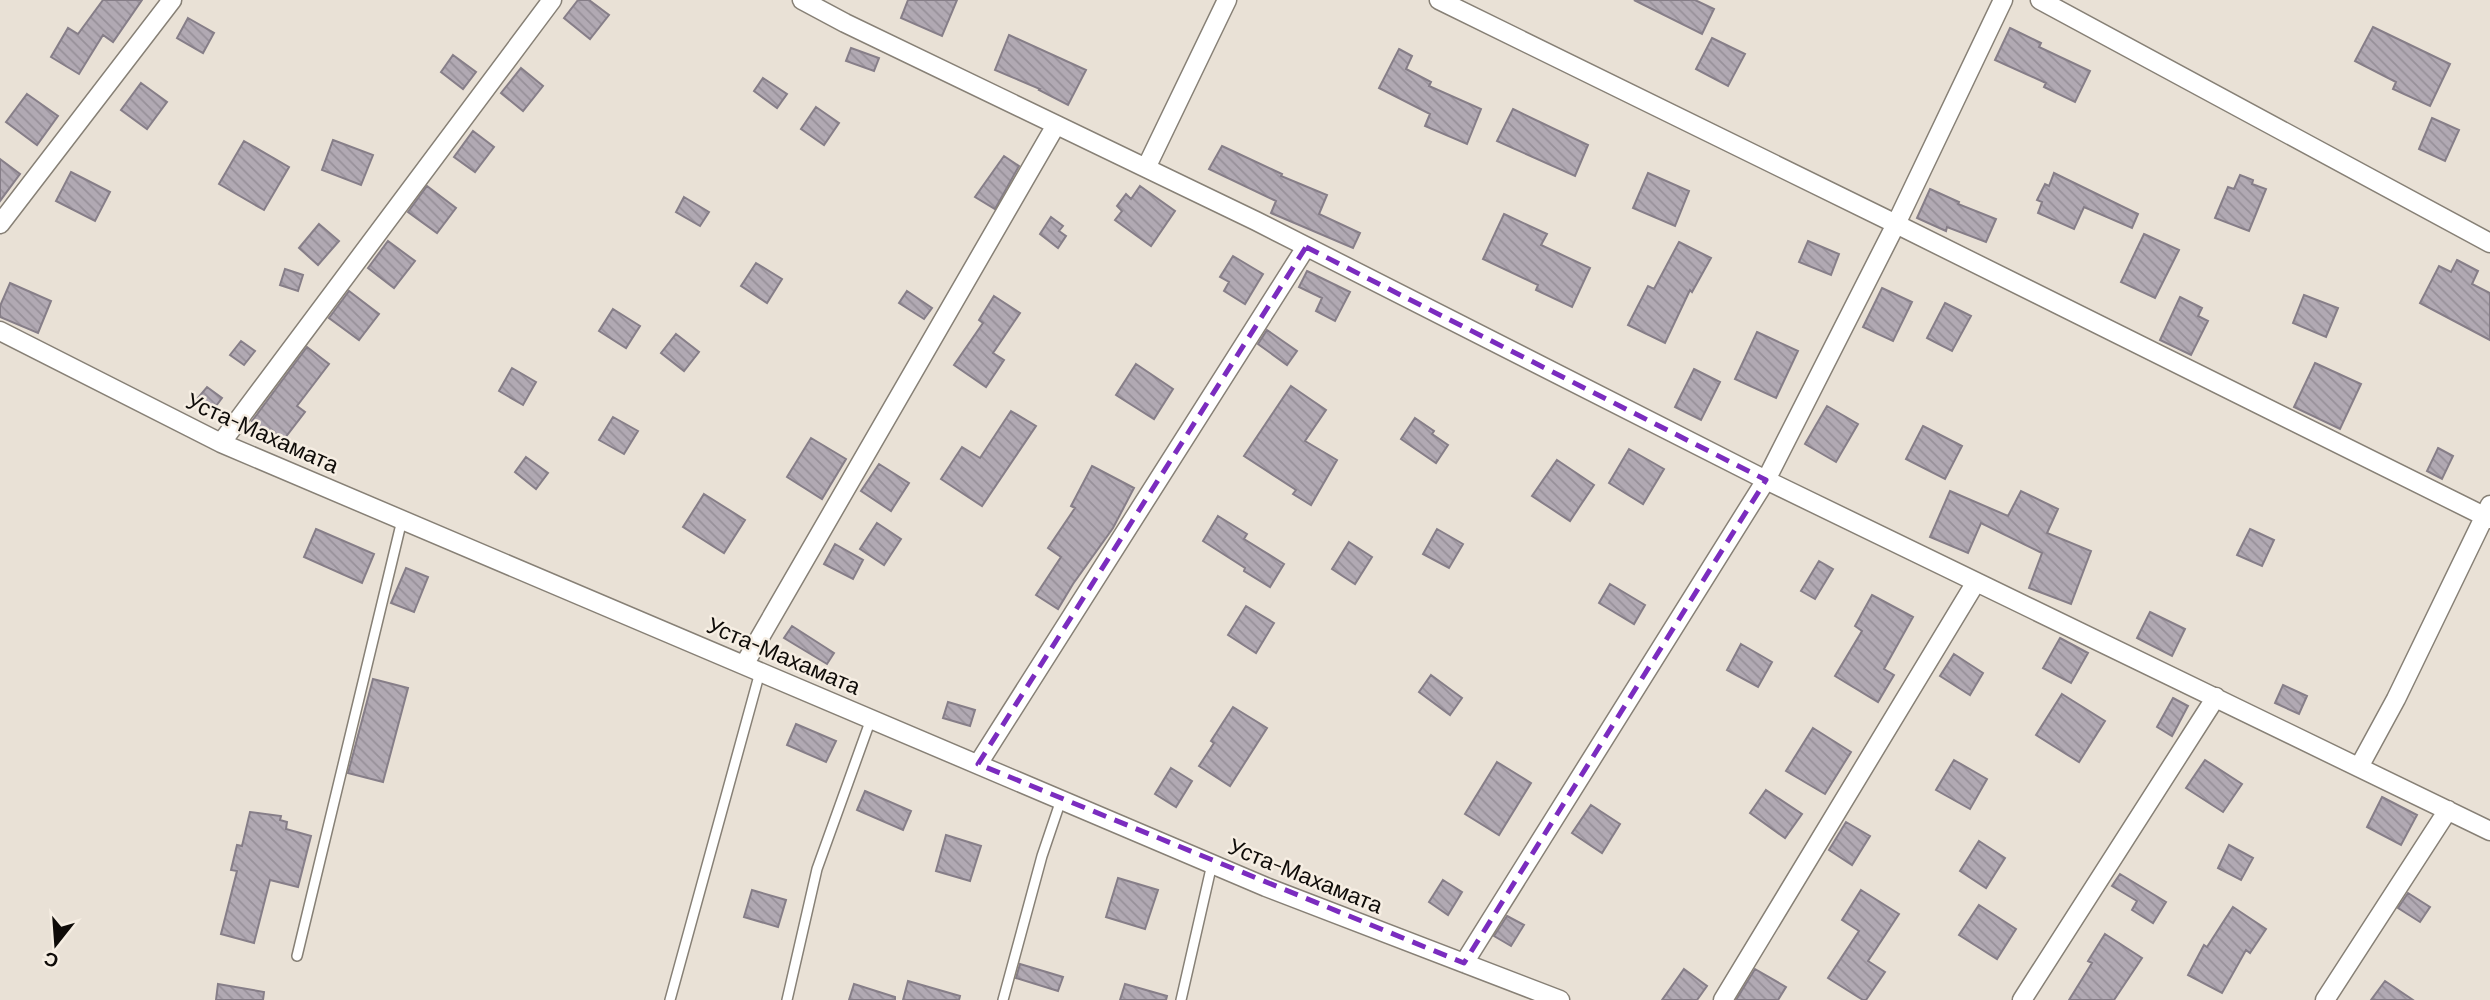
<svg xmlns="http://www.w3.org/2000/svg" width="2490" height="1000" font-family="Barlow,sans-serif">
  <defs>
    <pattern id="building-back-hatch" width="6" height="6" patternUnits="userSpaceOnUse" patternTransform="scale(1.75)"><rect width="6" height="6" fill="#b1a9b3"/><path d="M-1 5l2 2M0 0l6 6M5-1l2 2" fill="none" stroke="#979099"/></pattern>
  </defs>
  <rect width="100%" height="100%" fill="#e9e1d6"/>
  <!-- building -->
  <path fill="url(#building-back-hatch)" stroke="#867e88" stroke-width="2" d="M103,0H142L113,42L103,35L79,74L51,57L68,28L78,34Z
    M578,0H589L609,15L590,39L564,18Z
    M908,0H957L942,36L901,18Z
    M1634,0H1695L1714,9L1702,34Z
    M188,18L214,33L203,53L177,38Z
    M2373,27L2450,64L2430,106L2393,89L2396,82L2355,61Z
    M2010,28L2041,43L2039,47L2090,71L2075,102L2044,87L2046,83L1995,60Z
    M1009,35L1086,70L1068,105L1039,90L1040,89L995,70Z
    M1712,38L1745,54L1728,86L1696,69Z
    M851,48L879,58L874,71L846,61Z
    M1399,49L1412,56L1406,69L1431,82L1429,86L1481,109L1467,144L1425,126L1430,114L1379,88Z
    M453,55L476,72L463,89L441,72Z
    M521,68L543,86L523,111L501,93Z
    M763,78L787,94L777,108L754,91Z
    M141,83L167,102L147,129L121,110Z
    M27,94L58,116L37,145L6,122Z
    M816,107L839,123L824,145L801,129Z
    M1513,109L1588,145L1575,176L1497,141Z
    M2432,118L2459,130L2445,161L2419,149Z
    M473,131L494,147L475,172L454,157Z
    M333,140L373,155L361,185L322,170Z
    M244,141L289,167L264,210L219,184Z
    M1222,146L1282,174L1281,176L1327,195L1319,214L1360,233L1353,248L1271,213L1276,201L1209,169Z
    M1004,156L1019,166L995,209L975,197Z
    M0,159L20,174L0,201Z
    M71,172L110,192L95,221L56,201Z
    M1648,173L1689,191L1675,226L1633,208Z
    M2054,173L2138,214L2132,228L2084,207L2074,229L2038,213L2042,202L2037,200L2045,184L2049,186Z
    M2240,175L2253,180L2252,184L2266,189L2249,231L2215,218L2228,187L2234,189Z
    M427,186L456,208L437,233L408,212Z
    M1140,186L1175,211L1151,246L1115,220L1122,211L1117,206L1126,194L1131,199Z
    M1930,189L1959,202L1958,204L1996,219L1986,242L1947,227L1946,231L1917,218Z
    M684,197L709,212L700,226L676,212Z
    M1504,214L1547,234L1541,245L1590,268L1572,307L1536,290L1538,285L1483,259Z
    M1051,217L1063,226L1059,231L1066,236L1058,248L1040,234Z
    M319,224L339,241L318,265L299,248Z
    M2144,234L2179,250L2155,298L2121,282Z
    M388,241L415,261L394,288L368,268Z
    M1808,241L1839,254L1831,275L1799,262Z
    M1679,242L1711,258L1692,292L1690,290L1665,343L1628,325L1648,286L1654,289Z
    M1233,256L1263,274L1245,304L1224,291L1229,282L1220,277Z
    M2457,260L2478,271L2472,284L2490,293V340L2420,303L2439,266L2451,272Z
    M756,263L782,279L767,303L741,286Z
    M285,269L303,275L298,291L280,285Z
    M1307,271L1350,292L1335,321L1316,311L1322,298L1299,287Z
    M10,283L51,301L38,333L0,317V306Z
    M1882,288L1912,302L1893,341L1863,327Z
    M349,291L379,314L359,340L329,318Z
    M907,291L932,308L924,319L899,303Z
    M2304,295L2338,308L2326,337L2293,323Z
    M994,296L1020,313L993,353L1004,360L986,387L954,365L983,323L979,320Z
    M2180,297L2202,308L2198,316L2208,321L2191,355L2160,340Z
    M1945,303L1971,316L1952,351L1927,338Z
    M613,309L640,326L626,348L599,331Z
    M1267,330L1297,351L1287,365L1258,344Z
    M1757,332L1798,351L1776,398L1735,379Z
    M676,334L699,352L684,371L661,353Z
    M241,341L255,351L244,365L230,355Z
    M307,347L329,364L297,406L305,412L281,443L252,421Z
    M2315,363L2361,384L2340,429L2294,407Z
    M1136,364L1173,389L1154,419L1116,395Z
    M512,368L536,382L523,405L499,391Z
    M1694,369L1720,382L1701,420L1675,407Z
    M1291,386L1326,410L1305,441L1337,460L1311,505L1293,494L1296,490L1244,456Z
    M207,387L222,398L213,410L197,399Z
    M1827,406L1858,424L1836,462L1805,444Z
    M1011,411L1036,426L982,506L941,479L962,447L980,458Z
    M613,417L638,431L624,454L599,440Z
    M1415,418L1434,431L1432,434L1448,445L1436,463L1401,439Z
    M1923,426L1962,446L1945,479L1906,459Z
    M811,438L846,459L822,499L787,477Z
    M2438,448L2453,456L2442,479L2427,471Z
    M1629,449L1664,469L1643,504L1609,483Z
    M526,457L548,473L536,489L515,472Z
    M1557,460L1594,485L1570,521L1532,496Z
    M879,464L909,483L891,511L861,491Z
    M1092,466L1134,488L1113,528L1073,584L1058,609L1036,595L1061,557L1048,548L1075,508L1071,506Z
    M1950,491L2008,516L2021,491L2058,509L2047,533L2091,551L2071,604L2029,588L2042,553L1981,523L1968,553L1930,537Z
    M704,494L745,520L724,553L683,527Z
    M1218,516L1247,534L1244,539L1284,564L1270,587L1244,571L1245,568L1203,541Z
    M877,523L901,539L884,565L860,549Z
    M316,529L374,554L362,583L304,557Z
    M1437,529L1463,544L1449,568L1423,554Z
    M2250,529L2274,540L2262,566L2237,555Z
    M1349,542L1372,557L1355,584L1332,569Z
    M835,544L863,560L853,579L824,564Z
    M1819,561L1833,569L1815,599L1801,591Z
    M406,568L428,577L414,612L391,603Z
    M1610,584L1645,605L1634,624L1599,603Z
    M1872,595L1913,617L1884,669L1894,675L1878,702L1835,676L1862,631L1855,626Z
    M1246,606L1274,623L1256,653L1228,635Z
    M2150,612L2185,629L2172,656L2137,638Z
    M792,626L834,653L827,664L784,638Z
    M2060,638L2088,653L2071,683L2043,668Z
    M1741,644L1772,662L1758,687L1727,670Z
    M1954,654L1983,673L1970,695L1940,676Z
    M1431,675L1462,698L1450,715L1419,692Z
    M373,679L408,688L383,782L348,773Z
    M2283,685L2307,696L2299,714L2275,703Z
    M2062,694L2105,721L2079,762L2036,735Z
    M2173,698L2188,706L2172,736L2157,727Z
    M948,702L975,710L970,726L943,718Z
    M1233,707L1267,728L1230,786L1199,766L1214,743L1211,741Z
    M796,724L836,741L826,762L787,745Z
    M1813,728L1851,752L1825,794L1786,771Z
    M1954,760L1987,779L1970,809L1936,790Z
    M2205,760L2242,784L2223,812L2186,788Z
    M1497,762L1531,783L1499,835L1465,814Z
    M1171,768L1192,781L1176,807L1155,794Z
    M1766,790L1802,814L1785,838L1750,813Z
    M865,791L911,811L903,830L857,810Z
    M2382,797L2417,815L2401,845L2367,827Z
    M1591,805L1620,824L1602,853L1572,833Z
    M250,812L281,816L280,820L287,822L286,829L311,836L298,887L270,880L254,943L221,934L237,871L231,870L237,845L242,846Z
    M1846,822L1870,836L1852,865L1829,850Z
    M946,835L981,846L970,881L936,871Z
    M1979,841L2005,858L1986,888L1960,871Z
    M2229,845L2253,858L2241,880L2218,868Z
    M2120,874L2166,902L2153,923L2132,910L2137,901L2112,886Z
    M1118,878L1158,890L1145,929L1106,917Z
    M1443,880L1462,892L1448,915L1429,902Z
    M752,890L786,900L778,927L744,917Z
    M1861,890L1899,914L1868,961L1885,972L1866,1000H1863L1828,978L1859,931L1842,920Z
    M2408,893L2430,907L2420,922L2398,908Z
    M1979,905L2016,929L1997,959L1959,935Z
    M2233,907L2266,929L2250,953L2246,950L2222,993L2188,975L2204,945L2207,947Z
    M1507,916L1524,925L1511,946L1494,936Z
    M2105,934L2142,958L2114,1000H2069L2092,963L2088,961Z
    M1020,964L1063,977L1058,991L1016,978Z
    M1684,969L1707,986L1697,1000H1662Z
    M1755,969L1786,987L1778,1000H1736Z
    M908,981L960,996L959,1000H903Z
    M2385,981L2413,1000H2371Z
    M218,984L264,992L263,1000H216Z
    M854,984L895,997V1000H849Z
    M1125,984L1167,996L1166,1000H1120Z"/>
  <g fill="none" stroke-linecap="round" stroke-linejoin="round">
    <defs>
      <path id="service" d="M297,956L402,520
        M670,1000L760,672
        M787,1000L817,869L871,719
        M1003,1000L1042,856L1061,800
        M1181,1000L1212,864"/>
      <path id="minor" d="M802,0L845,23L1256,221L1766,480L2490,831
        M1439,0L1896,224L2490,519
        M2040,0L2490,243
        M1146,168L1227,0
        M0,224L172,0
        M0,331L221,443L1266,887L1560,1000
        M221,443L552,0
        M744,665L1056,125
        M978,764L1306,247
        M2359,767L2396,699L2490,505
        M1464,963L1766,480L1896,224L2003,0
        M1723,1000L1976,582
        M2022,1000L2216,697
        M2325,1000L2448,810"/>
    </defs>
    <!-- service casing -->
    <use href="#service" stroke="#878076" stroke-width="12"/>
    <!-- minor casing -->
    <use href="#minor" stroke="#878076" stroke-width="21"/>
    <!-- service -->
    <use href="#service" stroke="#fff" stroke-width="9"/>
    <!-- minor -->
    <use href="#minor" stroke="#fff" stroke-width="18"/>
  </g>
  <!-- marked area -->
  <path fill="none" stroke="#7b2cbf" stroke-width="5" stroke-dasharray="14 9" stroke-linejoin="round" d="M1306,247L1766,480L1464,963L978,764Z"/>
  <g text-anchor="middle" dominant-baseline="central" stroke-width="5" stroke-linejoin="round" paint-order="stroke">
    <!-- street labels -->
    <g font-size="23" fill="#0f0c09" stroke="#f6eee3">
      <text transform="translate(263 432) rotate(24)">Уста-Махамата</text>
      <text transform="translate(784 655) rotate(23)">Уста-Махамата</text>
      <text transform="translate(1306 875) rotate(22)">Уста-Махамата</text>
    </g>
  </g>
  <!-- north arrow -->
  <g transform="translate(56 944) rotate(197)" stroke="#f6eee3" stroke-width="5" paint-order="stroke">
  <path d="M0-5L12 26L0 18L-12 26Z" fill="#0f0c09"/>
  <text y="-10" font-size="19" font-weight="bold" text-anchor="middle" fill="#0f0c09">С</text>
  </g>
</svg>
